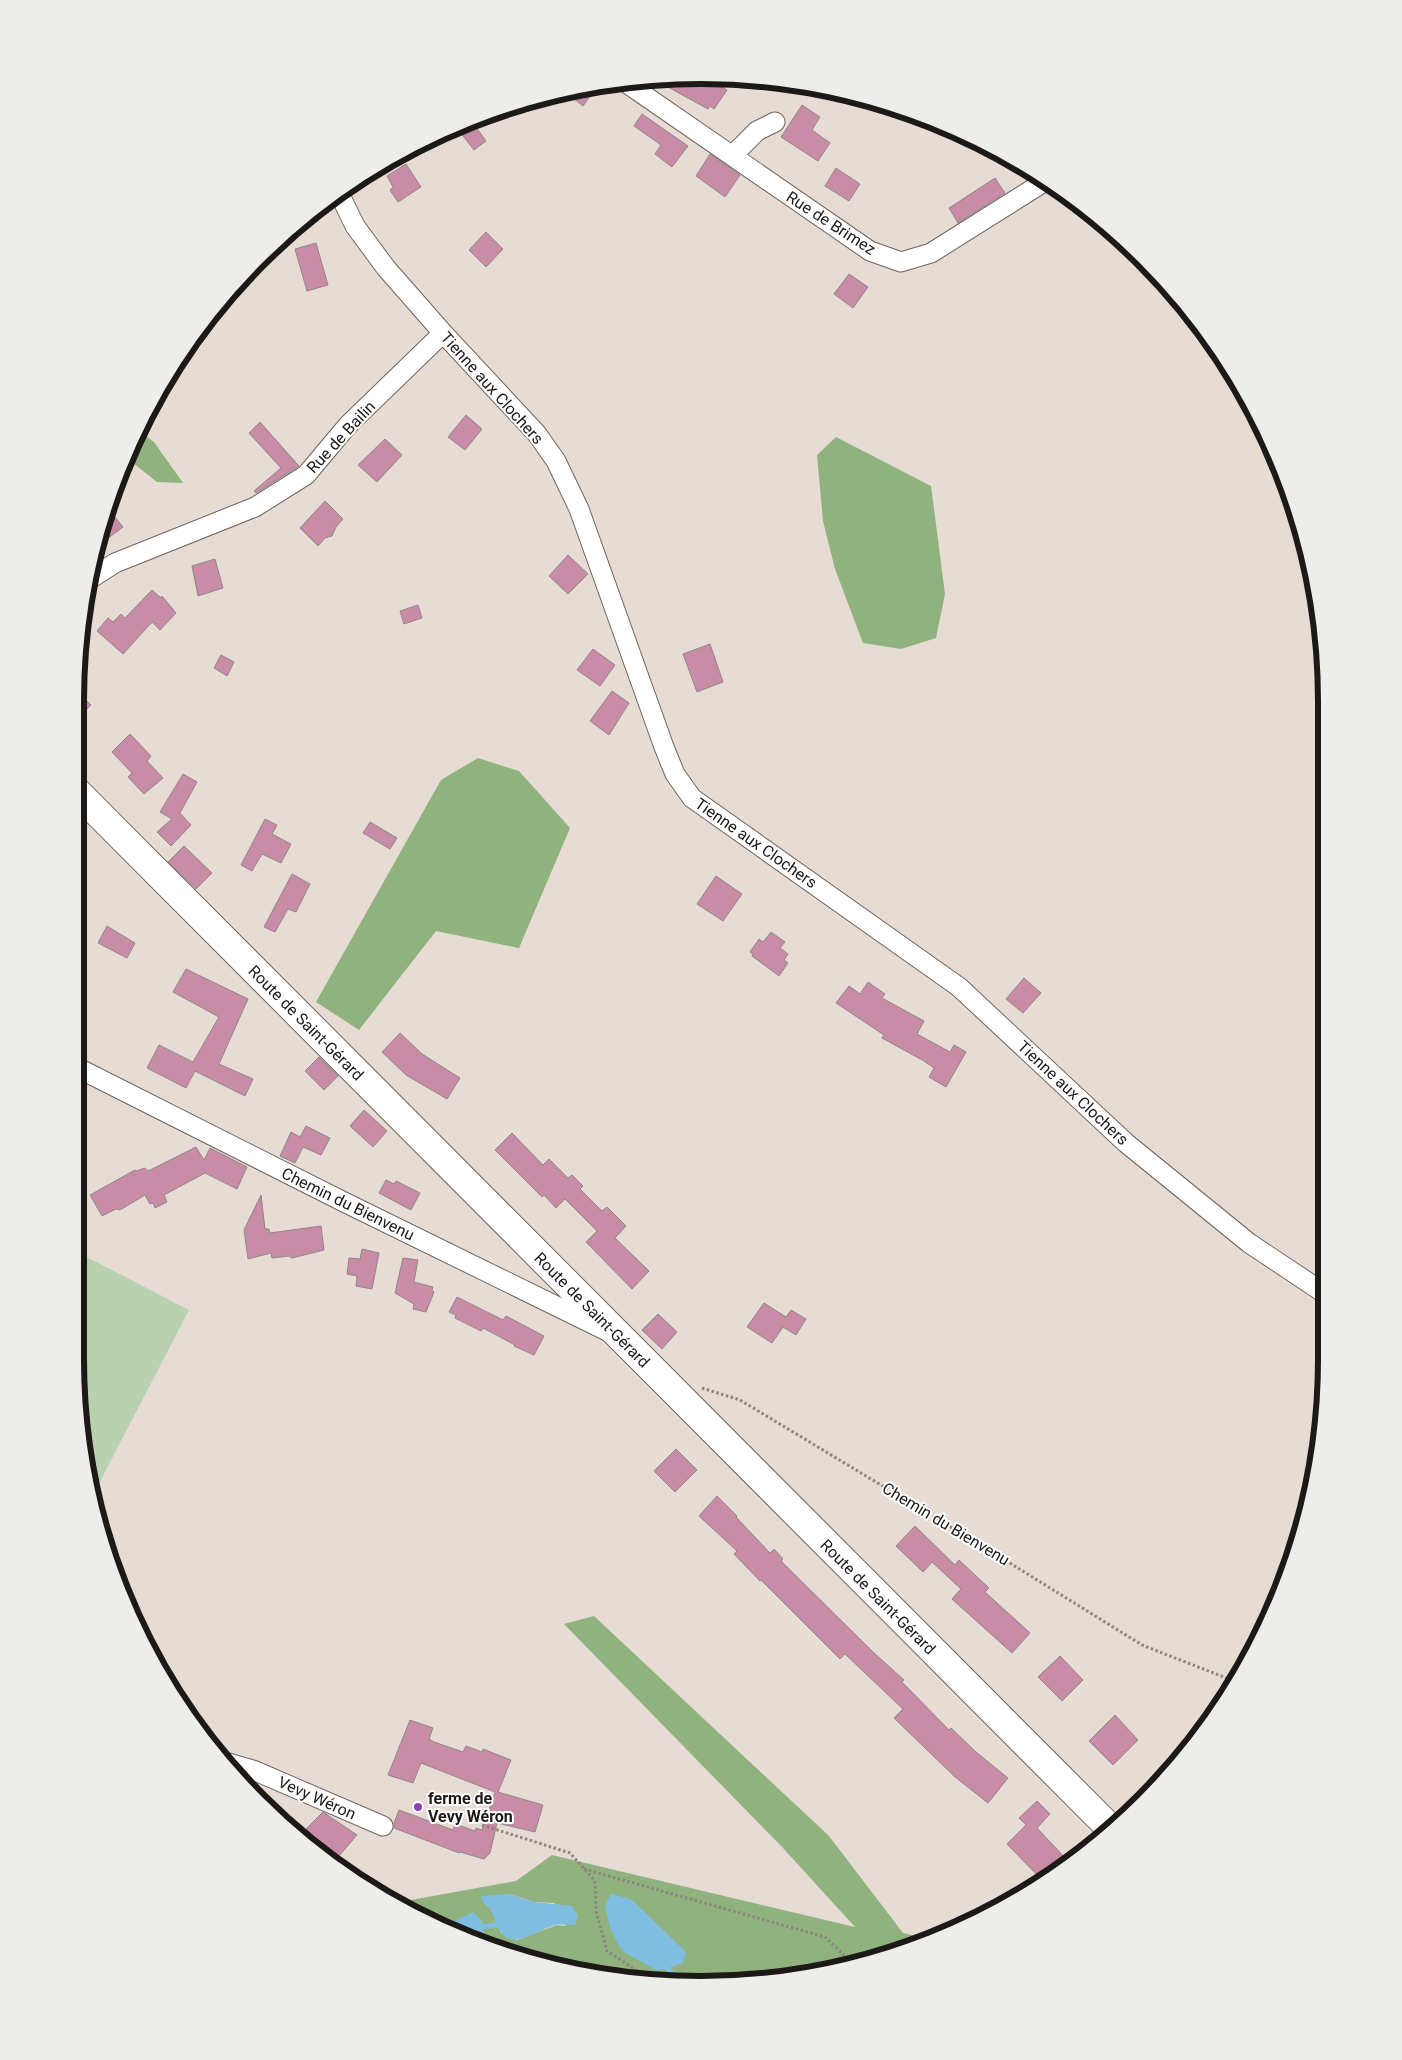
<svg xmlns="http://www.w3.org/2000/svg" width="1402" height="2060" font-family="Roboto,sans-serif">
  <rect width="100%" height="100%" fill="#e6dcd4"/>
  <!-- green -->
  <path fill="#b9d1ae" d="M79,1253L189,1310L93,1495L80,1441Z"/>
  <!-- forest -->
  <path fill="#90b27f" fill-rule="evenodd" d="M138,430L154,442L183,483L157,482L128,459Z
    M836,437L931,486L945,594L936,638L901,649L863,643L835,569L823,521L817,455Z
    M478,758L519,771L570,828L519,948L436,931L359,1030L316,1002L441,780Z
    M594,1616L829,1836L903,1933L930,1939L902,1952L823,1973L660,1984L541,1964L477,1943L484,1935L481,1920L451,1923L421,1908L416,1909L418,1912L400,1902L516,1881L552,1855L855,1927L783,1848L564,1624ZM509,1894L535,1902L554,1903L566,1926L557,1925L517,1940L501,1933L492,1909Z"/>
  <!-- water -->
  <path fill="#7fbee0" d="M509,1894L535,1902L572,1906L578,1916L575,1925C568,1925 561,1924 555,1925C540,1929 513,1950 501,1932C492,1920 497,1913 483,1903L481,1896Z
    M611,1894L631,1899L686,1952L683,1963L658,1971L622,1951L610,1928L605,1906Z
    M421,1908L451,1923L473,1912L481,1920L484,1935L477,1943L462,1937L418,1912L416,1909Z"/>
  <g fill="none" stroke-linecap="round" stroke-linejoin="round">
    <!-- stream -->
    <path stroke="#7fbee0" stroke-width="5" d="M476,1928L502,1924
      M664,1965L678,1978L719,1980"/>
  </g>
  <!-- building -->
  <path fill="#c98ca7" stroke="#91868a" d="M701,75L727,90L714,109L710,106L708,109L655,80Z
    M598,85L583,106L564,91L579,87Z
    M802,105L820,117L812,130L830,143L818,161L781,137Z
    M642,114L688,146L672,167L655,154L661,145L634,126Z
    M473,123L486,141L474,150L460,132Z
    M710,154L740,175L725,197L696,176Z
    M406,164L421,187L398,202L390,190L393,187L387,176Z
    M836,168L860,184L849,201L825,186Z
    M995,178L1005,193L958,223L949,208Z
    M486,232L503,249L486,267L469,250Z
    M316,243L328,285L307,291L295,249Z
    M849,274L868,287L853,308L834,294Z
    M466,415L482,429L465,450L448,437Z
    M260,422L299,466L256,493L254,491L281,468L249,433Z
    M385,439L402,455L377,482L358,465Z
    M325,501L343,519L336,527L332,536L325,538L318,546L300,528Z
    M110,511L123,527L99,545L105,526Z
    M568,555L588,574L568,594L549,576Z
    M215,559L223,588L198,596L192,566Z
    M152,590L161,598L162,596L176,613L160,630L152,622L123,654L97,631L108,618L113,622L121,614L125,618Z
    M418,605L422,618L404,624L400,611Z
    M710,644L723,682L697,692L683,654Z
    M593,649L615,665L600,686L577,670Z
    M221,655L234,662L227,676L214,668Z
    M76,690L91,705L75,721V701Z
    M612,691L629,703L609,735L590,721Z
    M130,734L151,756L147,761L163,778L144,794L128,777L132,773L112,752Z
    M183,774L197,782L180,813L191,825L171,846L157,832L172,819L160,812Z
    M265,819L277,825L272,834L291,844L281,863L262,854L252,871L241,865Z
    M370,822L397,838L390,849L363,833Z
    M184,846L212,873L196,889L168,862Z
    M292,874L310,884L296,912L288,909L275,932L264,927Z
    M716,876L742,894L723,921L697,904Z
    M107,926L135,943L127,958L98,943Z
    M771,932L785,942L780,948L788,954L784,960L788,963L779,976L752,956L753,954L750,952L759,939L763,942Z
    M186,969L248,999L219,1064L253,1079L245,1096L195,1071L186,1088L147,1068L159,1045L193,1062L219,1017L173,992Z
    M1024,978L1041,993L1023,1013L1006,999Z
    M868,982L885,994L882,998L924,1021L917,1034L950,1052L954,1045L966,1052L946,1087L929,1077L934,1068L924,1061L882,1038L884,1035L836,1003L849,986L860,994Z
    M400,1033L422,1054L460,1078L447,1099L406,1075L382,1052Z
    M319,1057L338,1076L324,1090L305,1071Z
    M364,1110L387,1131L373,1147L350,1126Z
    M306,1126L330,1138L321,1155L303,1147L295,1163L280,1156L291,1132L300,1137Z
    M512,1133L543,1165L549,1159L568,1178L572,1175L583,1186L580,1189L602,1211L607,1207L626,1226L615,1238L649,1271L632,1289L586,1242L597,1231L565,1199L556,1208L544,1195L542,1197L495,1150Z
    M196,1147L204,1160L210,1148L247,1167L237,1189L205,1173L164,1195L167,1202L155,1208L153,1203L150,1204L145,1195L120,1210L116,1209L102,1216L90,1195L135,1170L136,1171L145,1168L148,1171Z
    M386,1180L394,1184L396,1181L420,1193L411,1210L379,1193Z
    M261,1195L265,1229H269L270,1233L321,1226L324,1250L292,1258L289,1256L272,1258L271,1253L248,1259L244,1230Z
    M362,1249L379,1253L372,1289L356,1286L357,1276L347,1274L349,1258L360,1259Z
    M403,1258L418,1260L414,1282L433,1287L432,1290L434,1292L426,1312L413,1309L414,1304L395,1293Z
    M457,1297L503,1320L506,1316L544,1336L534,1355L514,1346L515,1345L483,1328L481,1331L455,1318L456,1315L449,1312Z
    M764,1303L786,1317L791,1310L806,1319L796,1335L783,1327L772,1343L747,1327Z
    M658,1314L677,1332L662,1349L642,1330Z
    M676,1449L697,1470L675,1492L654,1471Z
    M717,1496L737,1516L736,1517L770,1553L774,1549L783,1559L781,1561L873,1652L904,1680L902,1682L949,1730L951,1728L976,1752L1008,1778L988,1803L955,1777L894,1718L903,1709L845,1654L840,1659L761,1580L760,1581L734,1554L737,1551L699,1516Z
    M915,1526L955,1565L959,1560L989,1588L985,1592L1030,1633L1012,1653L952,1599L961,1589L932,1562L923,1572L896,1546Z
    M1060,1656L1083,1680L1062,1701L1038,1677Z
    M1115,1715L1138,1740L1113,1765L1089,1741Z
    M410,1720L433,1728L429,1739L434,1742L463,1752L466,1746L482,1752L483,1749L511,1760L498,1792L543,1805L535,1832L497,1823L490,1853L484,1859L460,1852L459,1853L394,1828V1823L399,1810L453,1830L455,1824L475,1831L476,1828L482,1830L495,1792L421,1763L413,1783L388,1775Z
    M1037,1801L1050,1814L1037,1828L1067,1860L1042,1880L1007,1844L1026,1825L1019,1818Z
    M323,1812L357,1835L333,1863L320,1855L299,1836Z"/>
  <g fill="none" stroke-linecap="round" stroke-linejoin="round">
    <defs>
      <path id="minor" d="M625,82L870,251L901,262L931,253L1047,180
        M732,156L757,131L775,122
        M339,193L355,226L386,268L443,333L537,434L556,461L579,509L664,747L675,774L692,798L959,987L1126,1143L1249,1243L1327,1295
        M87,581L115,563L255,507L306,475L348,425L443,333
        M78,1068L344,1202L607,1331
        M222,1761L253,1770L383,1826"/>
      <path id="secondary" d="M76,791L1110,1828"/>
    </defs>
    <!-- minor casing -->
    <use href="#minor" stroke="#6e655e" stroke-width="21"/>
    <!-- secondary casing -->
    <use href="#secondary" stroke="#6e655e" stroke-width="30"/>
    <!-- path -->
    <path stroke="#8c857f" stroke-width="3" stroke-dasharray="2.5 2.5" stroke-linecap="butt" d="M702,1388L740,1400L992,1552L1142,1645L1234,1681
      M482,1825L570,1853L595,1881L596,1911L607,1951L654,1982L660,1984
      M584,1869L825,1937L854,1965"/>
    <!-- minor -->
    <use href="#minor" stroke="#fff" stroke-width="19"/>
    <!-- secondary -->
    <use href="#secondary" stroke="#fff" stroke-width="28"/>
  </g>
  <!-- markers -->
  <circle fill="#8c40b1" stroke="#fff" stroke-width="2" cx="418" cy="1807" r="5"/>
  <g text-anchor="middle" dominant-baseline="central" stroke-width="4" stroke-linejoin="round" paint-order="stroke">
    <!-- street labels -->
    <g font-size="16" fill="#1c1916" stroke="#fff">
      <text transform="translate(831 223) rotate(33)">Rue de Brimez</text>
      <text transform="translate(492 388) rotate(48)">Tienne aux Clochers</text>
      <text transform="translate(341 437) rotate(-47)">Rue de Bailin</text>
      <text transform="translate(756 843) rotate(35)">Tienne aux Clochers</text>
      <text transform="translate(306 1023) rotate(45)">Route de Saint-Gérard</text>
      <text transform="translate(1073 1093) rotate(43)">Tienne aux Clochers</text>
      <text transform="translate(348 1204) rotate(26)">Chemin du Bienvenu</text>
      <text transform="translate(592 1310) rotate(45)">Route de Saint-Gérard</text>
      <text transform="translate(946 1524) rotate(31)">Chemin du Bienvenu</text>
      <text transform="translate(878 1597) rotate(45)">Route de Saint-Gérard</text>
      <text transform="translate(317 1798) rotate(24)">Vevy Wéron</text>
    </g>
    <!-- poi labels -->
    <g font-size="16" font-weight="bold" fill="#1c1916" stroke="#fff" text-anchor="start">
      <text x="428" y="1798">ferme de<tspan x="428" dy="18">Vevy Wéron</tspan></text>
    </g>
  </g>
  <!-- crop -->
  <path d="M0 0H1402V2060H0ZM701 84H701A617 617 0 0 1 1318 701V1359A617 617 0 0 1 701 1976H701A617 617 0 0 1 84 1359V701A617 617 0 0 1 701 84Z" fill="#ededec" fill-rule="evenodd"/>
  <path fill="none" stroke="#1c1916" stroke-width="6" d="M701 84H701A617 617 0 0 1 1318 701V1359A617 617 0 0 1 701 1976H701A617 617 0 0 1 84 1359V701A617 617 0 0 1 701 84Z"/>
</svg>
